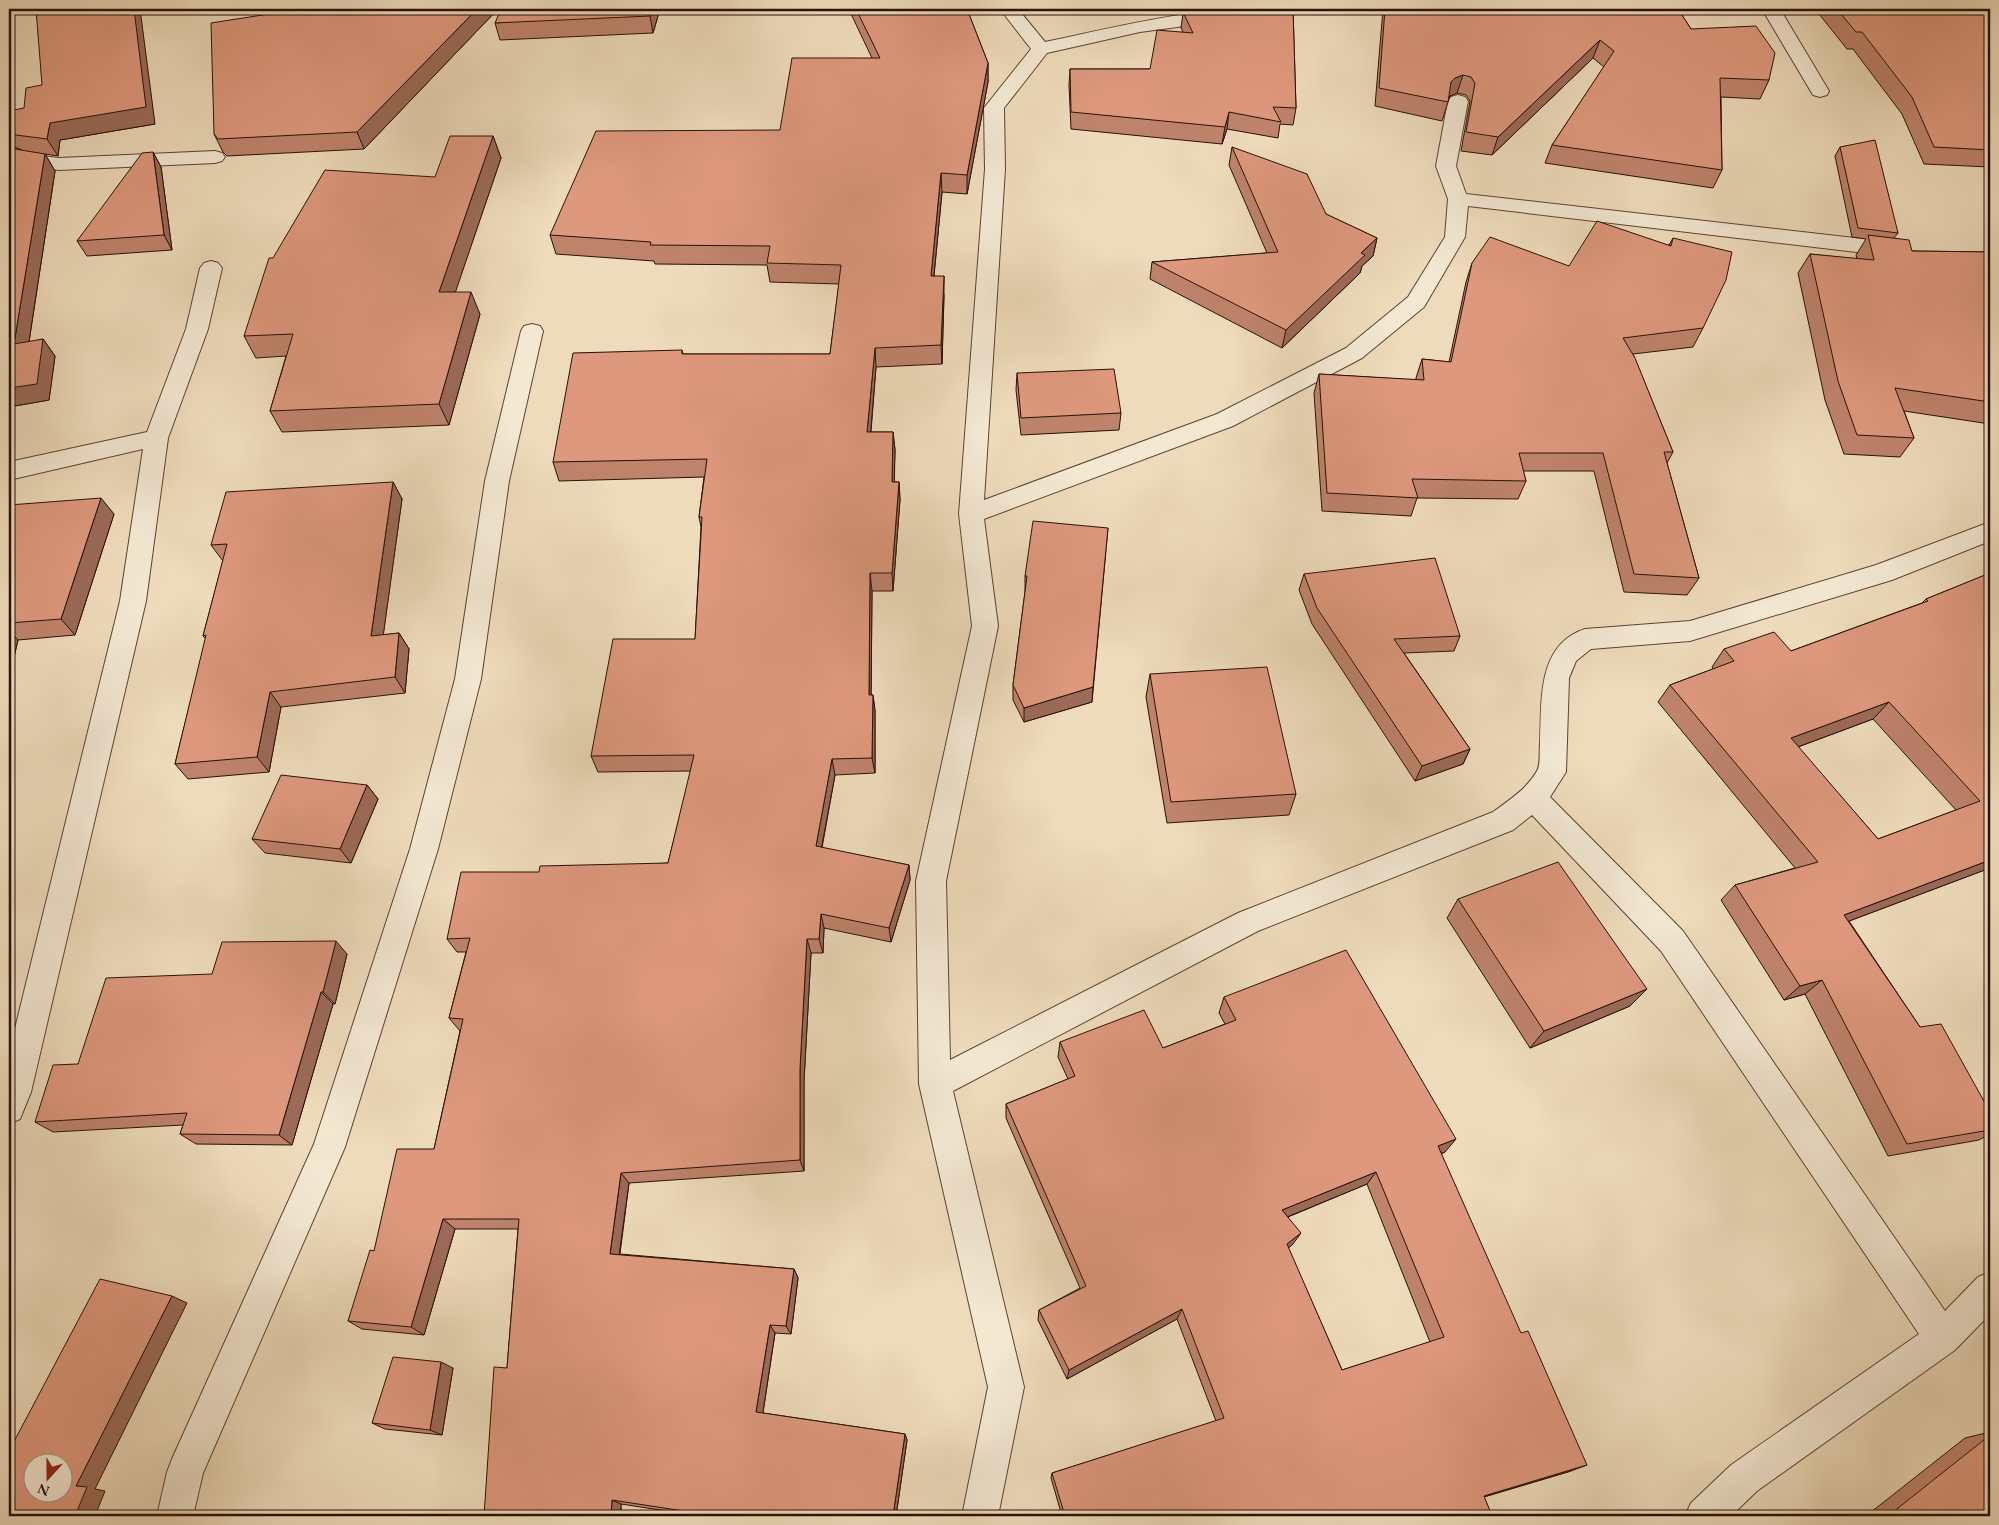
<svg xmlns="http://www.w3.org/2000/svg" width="1999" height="1525" font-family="'EB Garamond',serif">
  <rect width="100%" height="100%" fill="#eedbbb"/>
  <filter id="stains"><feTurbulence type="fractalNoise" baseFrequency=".004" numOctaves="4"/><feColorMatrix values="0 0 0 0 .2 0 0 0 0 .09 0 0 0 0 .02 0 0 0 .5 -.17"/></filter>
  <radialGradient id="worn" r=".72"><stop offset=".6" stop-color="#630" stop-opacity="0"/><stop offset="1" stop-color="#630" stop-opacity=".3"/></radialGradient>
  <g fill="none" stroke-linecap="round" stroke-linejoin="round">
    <defs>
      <path id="minor" d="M1000,9H1018L1045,42C1121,26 1206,4 1283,9L1280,13L1274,14L1140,32L1047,53L1004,108L1005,169L984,500L1217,414L1346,348L1408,297L1445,237L1448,199L1436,166L1448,101L1451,97L1458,95L1465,97L1468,101L1456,166L1466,194L1899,243L1906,245L1909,250L1906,255L1899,257L1468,206L1465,237L1424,307L1362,358L1233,426L984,519L998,626L946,881L950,1060L1238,913L1493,812C1509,800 1527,789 1537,771C1541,764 1539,752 1540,744C1542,702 1536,645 1585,629L1690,621L1876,565L1990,522V541L1892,580L1690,641L1591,649L1576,661L1569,678L1566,772L1550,797L1683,931L1945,1311L1978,1277L1990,1272V1314L1955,1350L1757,1491L1731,1516H1685L1691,1503L1731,1465L1919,1334L1661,951L1532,815L1513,830L1258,931L953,1091L1024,1387L998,1516H962L988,1387L919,1084L916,881L972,626L959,514L985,169L984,108L1031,49Z
        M1762,9H1780L1829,91L1827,95L1820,97L1813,95Z
        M9,147L26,154L59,158L215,151L222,153L225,157L222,161L215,163L59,170L14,163L9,161Z
        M211,261L218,263L222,268L208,329L168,438L146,601L31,1092L20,1119L9,1124V1053L120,601L143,449L9,480V462L147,432L186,329L200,268L204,263Z
        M532,324L540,326L543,331L509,481L481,679L438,849L345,1147L203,1473L193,1516H157L167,1472L172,1459L314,1144L410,849L455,679L485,481L521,331L524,326Z"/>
    </defs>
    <!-- minor casing -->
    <use href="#minor" stroke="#5a4333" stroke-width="2"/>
    <!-- minor -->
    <use href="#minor" fill="#f4e8d3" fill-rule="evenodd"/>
  </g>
  <!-- wall -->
  <path fill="#bf836c" stroke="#291006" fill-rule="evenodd" d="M498,9L364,149L227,156L223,152L214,134Z
    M660,9L653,33L500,40L495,23Z
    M851,9H967L988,63V82L967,194L942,192L934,276L944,295L942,364L876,367L871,432H893L895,450L894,482H899L900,500L893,591H872L871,695H873L875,711V773L835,775L822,848L909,865L910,880L891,942L824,928L823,953H811L804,1081V1171L629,1183L620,1254L794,1269L798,1278L791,1334L775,1333L763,1413L905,1434L907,1440L896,1516H699L621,1504V1516H484L507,1368L518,1229H455L424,1335L362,1329L348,1321L374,1251L434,1149L460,1031L449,1018L466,952H457L447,939L539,872L668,863L691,771L598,772L591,756L695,639L701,527L699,517L704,477L559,481L553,462L682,350L683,354H830L839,284L770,282L767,265L655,264L654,261L556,254L550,235L780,130L872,58L852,16Z
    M1172,9H1293L1296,108L1293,125L1280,124L1278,138L1227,129L1222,144L1071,129L1069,85L1070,69H1150L1183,32L1181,28L1183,13L1175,14Z
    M1383,9H1678L1691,29L1769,80L1760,99L1721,97L1722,170L1713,188L1545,163L1552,145L1604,67L1593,58L1492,155L1461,151L1470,101L1466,95L1457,93L1450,96L1442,121L1375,106Z
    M1815,9H1990V167L1924,164L1902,114L1853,49H1847Z
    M9,111L155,124L60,140L58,156L45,154L55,171L29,342L43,339L55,356L49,400L9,407V148L22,150L10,145L9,146Z
    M493,136L501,158L455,292L480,314L449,425L282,432L270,411L286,356L256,358L244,336L435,177Z
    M1232,147L1326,214L1377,238L1373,256L1362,266L1360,273L1282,348L1150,279L1152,262L1267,253L1229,165Z
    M1840,147L1898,233L1894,238L1912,251L1990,252V424L1904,411L1914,438L1900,457L1844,454L1825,400L1798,273L1810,254L1857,259L1856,255L1866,239L1852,237L1835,156Z
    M153,152L161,167L172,250L87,256L77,241Z
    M1673,238L1703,328L1693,347L1633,354L1673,452L1667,463L1699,578L1687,595L1624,592L1594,471H1523L1526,481L1518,499L1417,498L1411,516L1322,511L1314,393L1319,374L1416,380V378L1422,359L1449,362L1466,282L1472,263L1569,266L1669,245Z
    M1017,373L1121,413L1119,430L1021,435L1016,390Z
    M393,482L402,499L383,635L399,633L409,649L405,693L281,707L269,772L188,779L175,764L206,639L203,636L223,561L211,545Z
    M9,505L114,514L75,635L18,640L9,678Z
    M1108,528L1092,702L1024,722L1013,700V685L1025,592V576Z
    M1990,573V868L1849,921L1920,1027L1988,1107L1990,1106V1142L1986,1136L1979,1140L1888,1156L1805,994L1784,1000L1721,900L1735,885L1795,868L1658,702L1670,685L1713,669L1712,667L1724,649L1791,651L1922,603L1926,599ZM1873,719L1956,810L1878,839L1798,747Z
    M1304,574L1460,636L1454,651L1404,653L1470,749L1463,764L1415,781L1312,624L1299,590Z
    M1150,674L1296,794L1289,815L1167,823L1146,697Z
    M367,785L378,799L351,863L265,853L252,839Z
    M1458,899L1647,989L1630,1006L1530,1048L1447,918Z
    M347,954L335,1004H333L292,1145L196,1144L180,1134L183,1125L53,1132L35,1122L78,1064L212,974Z
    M1224,997L1445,1152L1441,1154L1571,1471L1484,1497L1492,1516H1062L1051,1478L1052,1473L1216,1421L1177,1319L1067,1379L1038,1320L1039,1310L1080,1288L1006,1118V1104L1068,1079L1058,1057L1060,1042L1163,1048L1225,1024L1219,1013ZM1367,1184L1430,1342L1342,1370L1288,1248L1293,1244L1288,1217Z
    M453,1368L442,1435L385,1429L372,1423Z
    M1990,1432V1516H1866L1965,1438Z"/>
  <!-- shaded-wall -->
  <path fill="#9b6a58" stroke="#291006" d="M134,9H140L155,124L60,140L58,156L47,139L50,123Z
    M477,9H498L364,149L357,132Z
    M652,9H660L653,33L650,16Z
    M1600,40L1593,58L1492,155L1498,137Z
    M988,63V82L967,194V175Z
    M1463,75L1457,93L1450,96L1446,101L1451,82L1455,78Z
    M1229,112L1227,129L1222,144L1225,127Z
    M493,136L501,158L448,314L439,292Z
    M153,152L161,167L172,250L164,235Z
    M45,154L55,171L26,361L14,344Z
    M941,173L942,192L932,295L931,276Z
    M1377,238L1373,256L1362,266L1360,273L1282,348L1286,330L1361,253Z
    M944,276V295L942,364L941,345Z
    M471,292L480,314L449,425L439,404Z
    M43,339L55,356L49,400L9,407V388Z
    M875,348L876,367L869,451L867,432Z
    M893,432L895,450L894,500L892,482Z
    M393,482L402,499L381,652L371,636Z
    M899,482L900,500L893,591L892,573Z
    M101,498L114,514L75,635L61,619Z
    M870,573L872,591L871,711L869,695Z
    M9,630L18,640L9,678Z
    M399,633L409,649L405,693L395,677Z
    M1093,687L1092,702L1024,722V708Z
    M270,692L281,707L269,772L257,757Z
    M873,695L875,711V773L872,758Z
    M1889,702L1873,719L1776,755L1791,738Z
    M1470,749L1463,764L1415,781L1422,766Z
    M832,759L835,775L819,861L816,846Z
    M367,785L378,799L351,863L340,849Z
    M1990,860V868L1828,929L1844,915Z
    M909,865L910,880L891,942L889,928Z
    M821,914L824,928L823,953L819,939Z
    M807,939L811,953L804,1081V1171L800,1160V1069Z
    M336,941L347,954L335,1004L323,992Z
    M1822,980L1805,994L1784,1000L1800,986Z
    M1647,989L1630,1006L1530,1048L1544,1031Z
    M321,992L333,1004L292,1145L279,1135Z
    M1456,1139L1445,1152L1427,1159L1438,1146Z
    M1376,1172L1367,1184L1275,1222L1282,1210Z
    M621,1173L629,1183L618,1263L610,1254Z
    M443,1219L455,1229L424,1335L411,1327Z
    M1301,1233L1293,1244L1280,1255L1287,1244Z
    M794,1269L798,1278L791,1334L786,1326Z
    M172,1296L187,1303L95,1489L105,1491L95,1516H75L76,1486Z
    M1182,1309L1177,1319L1067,1379L1069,1370Z
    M770,1325L775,1333L762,1418L756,1412Z
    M441,1362L453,1368L442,1435L430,1430Z
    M905,1434L907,1440L896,1516H893Z
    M1587,1465L1571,1471L1470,1501L1484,1496Z
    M612,1500L621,1504V1516H611Z"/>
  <!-- building -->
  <path fill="#de987d" stroke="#291006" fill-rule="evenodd" d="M36,9H134L146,107L50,123L47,139L16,135L9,132V111L24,108L26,88L42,85Z
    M301,9H477L357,132L218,139L214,134L211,23Z
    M501,9H652L650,16L495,23Z
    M856,9H967L988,63L967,175L941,173L931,276H944L941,345L875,348L867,432H893L892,482H899L892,573H870L869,695H873L872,758L832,759L816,846L909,865L889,928L821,914L819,939H807L800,1069V1160L621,1173L610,1254L794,1269L786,1326L770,1325L756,1412L905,1434L893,1516H716L612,1500L611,1516H484L494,1367L507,1368L519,1219H443L411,1327L348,1321L370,1250L374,1251L397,1149H434L463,1019L449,1018L470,938L447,939L461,872H539L540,866L668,863L694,755L591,756L613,639H695L702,517H699L707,459L553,462L573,353L682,350V354H830L841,265L767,263L770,246L650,245L651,242L550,235L596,131L780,130L792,58H880Z
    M1205,9H1293L1296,108L1273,107L1281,122L1229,112L1225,127L1071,112L1070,69H1150L1157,30L1193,33L1183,12Z
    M1385,9H1678L1691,29L1756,26L1775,53L1769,80L1720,78L1722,170L1552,145L1614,51L1600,40L1498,137L1466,132L1475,83L1471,77L1463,75L1455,78L1451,82L1448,102L1379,88Z
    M1837,9H1990V150L1934,147L1912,97L1862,32H1856Z
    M450,136H493L439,292H471L439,404L270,411L293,334L244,336L269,258H273L325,170L435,177Z
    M1875,140L1898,233L1858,228L1840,147Z
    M1232,147L1307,174L1326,214L1377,238L1361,253L1365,255L1286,330L1152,262L1278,252Z
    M9,148L45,154L14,344L43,339L37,384L9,388Z
    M153,152L164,235L77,241L142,153Z
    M1597,221L1671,246L1673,238L1732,252L1726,280L1703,328L1623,338L1635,358L1673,452H1664L1699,578L1634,574L1603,453H1519L1526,481L1412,479L1418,498L1327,493L1319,374L1424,380L1422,359L1451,362L1472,263L1490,237L1569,266Z
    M1868,235L1909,240L1912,251L1990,252V402L1895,388L1914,438L1857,435L1838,381L1810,254L1874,260Z
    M1114,369L1121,413L1021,418L1017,373Z
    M393,482L371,636L399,633L395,677L270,692L257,757L175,764L206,635L203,636L227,544L211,545L226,492Z
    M101,498L61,619L9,623V505Z
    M1033,521L1108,528L1093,687L1024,708L1013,685L1027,576H1025Z
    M1435,558L1460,636L1394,639L1470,749L1422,766L1317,608L1304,574Z
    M1990,573V860L1844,915L1920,1027L1941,1024L1990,1112V1130L1907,1144L1822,980L1800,986L1735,885L1818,862L1670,685L1734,661L1724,649L1774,632L1791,651L1928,601L1926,599ZM1889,702L1980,801L1878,839L1791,738Z
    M1267,667L1296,794L1171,802L1150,674Z
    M281,775L367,785L340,849L252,839Z
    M1558,862L1647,989L1544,1031L1458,899Z
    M336,941L323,992H321L279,1135L180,1134L187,1113L35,1122L53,1065L78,1064L106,978L212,974L222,942Z
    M1346,950L1456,1139L1438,1146L1521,1333L1528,1331L1587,1465L1484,1496L1492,1516H1065L1052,1473L1224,1418L1182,1309L1069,1370L1039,1310L1086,1286L1006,1104L1075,1076L1060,1042L1144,1010L1163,1048L1236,1020L1224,997ZM1376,1172L1444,1337L1342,1370L1287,1244L1301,1233L1282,1210Z
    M100,1279L172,1296L76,1486L87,1487L75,1516H9V1451ZM32,1462H62V1492H32Z
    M393,1357L441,1362L430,1430L372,1423Z
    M1990,1435V1516H1888Z"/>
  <!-- margin -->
  <rect width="1999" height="1525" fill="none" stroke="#eedbbb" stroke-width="30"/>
  <rect x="10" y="10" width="1979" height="1505" fill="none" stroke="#291006" stroke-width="2.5"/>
  <rect x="15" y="15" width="1969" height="1495" fill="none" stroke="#291006"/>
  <!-- north arrow -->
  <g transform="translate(48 1478) rotate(201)"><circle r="24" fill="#f4e8d3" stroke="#a39281"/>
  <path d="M0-4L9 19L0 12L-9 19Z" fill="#8f2418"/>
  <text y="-8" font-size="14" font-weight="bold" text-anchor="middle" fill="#291006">N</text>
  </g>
  <rect width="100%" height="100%" filter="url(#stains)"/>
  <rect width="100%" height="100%" fill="url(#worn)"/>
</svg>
